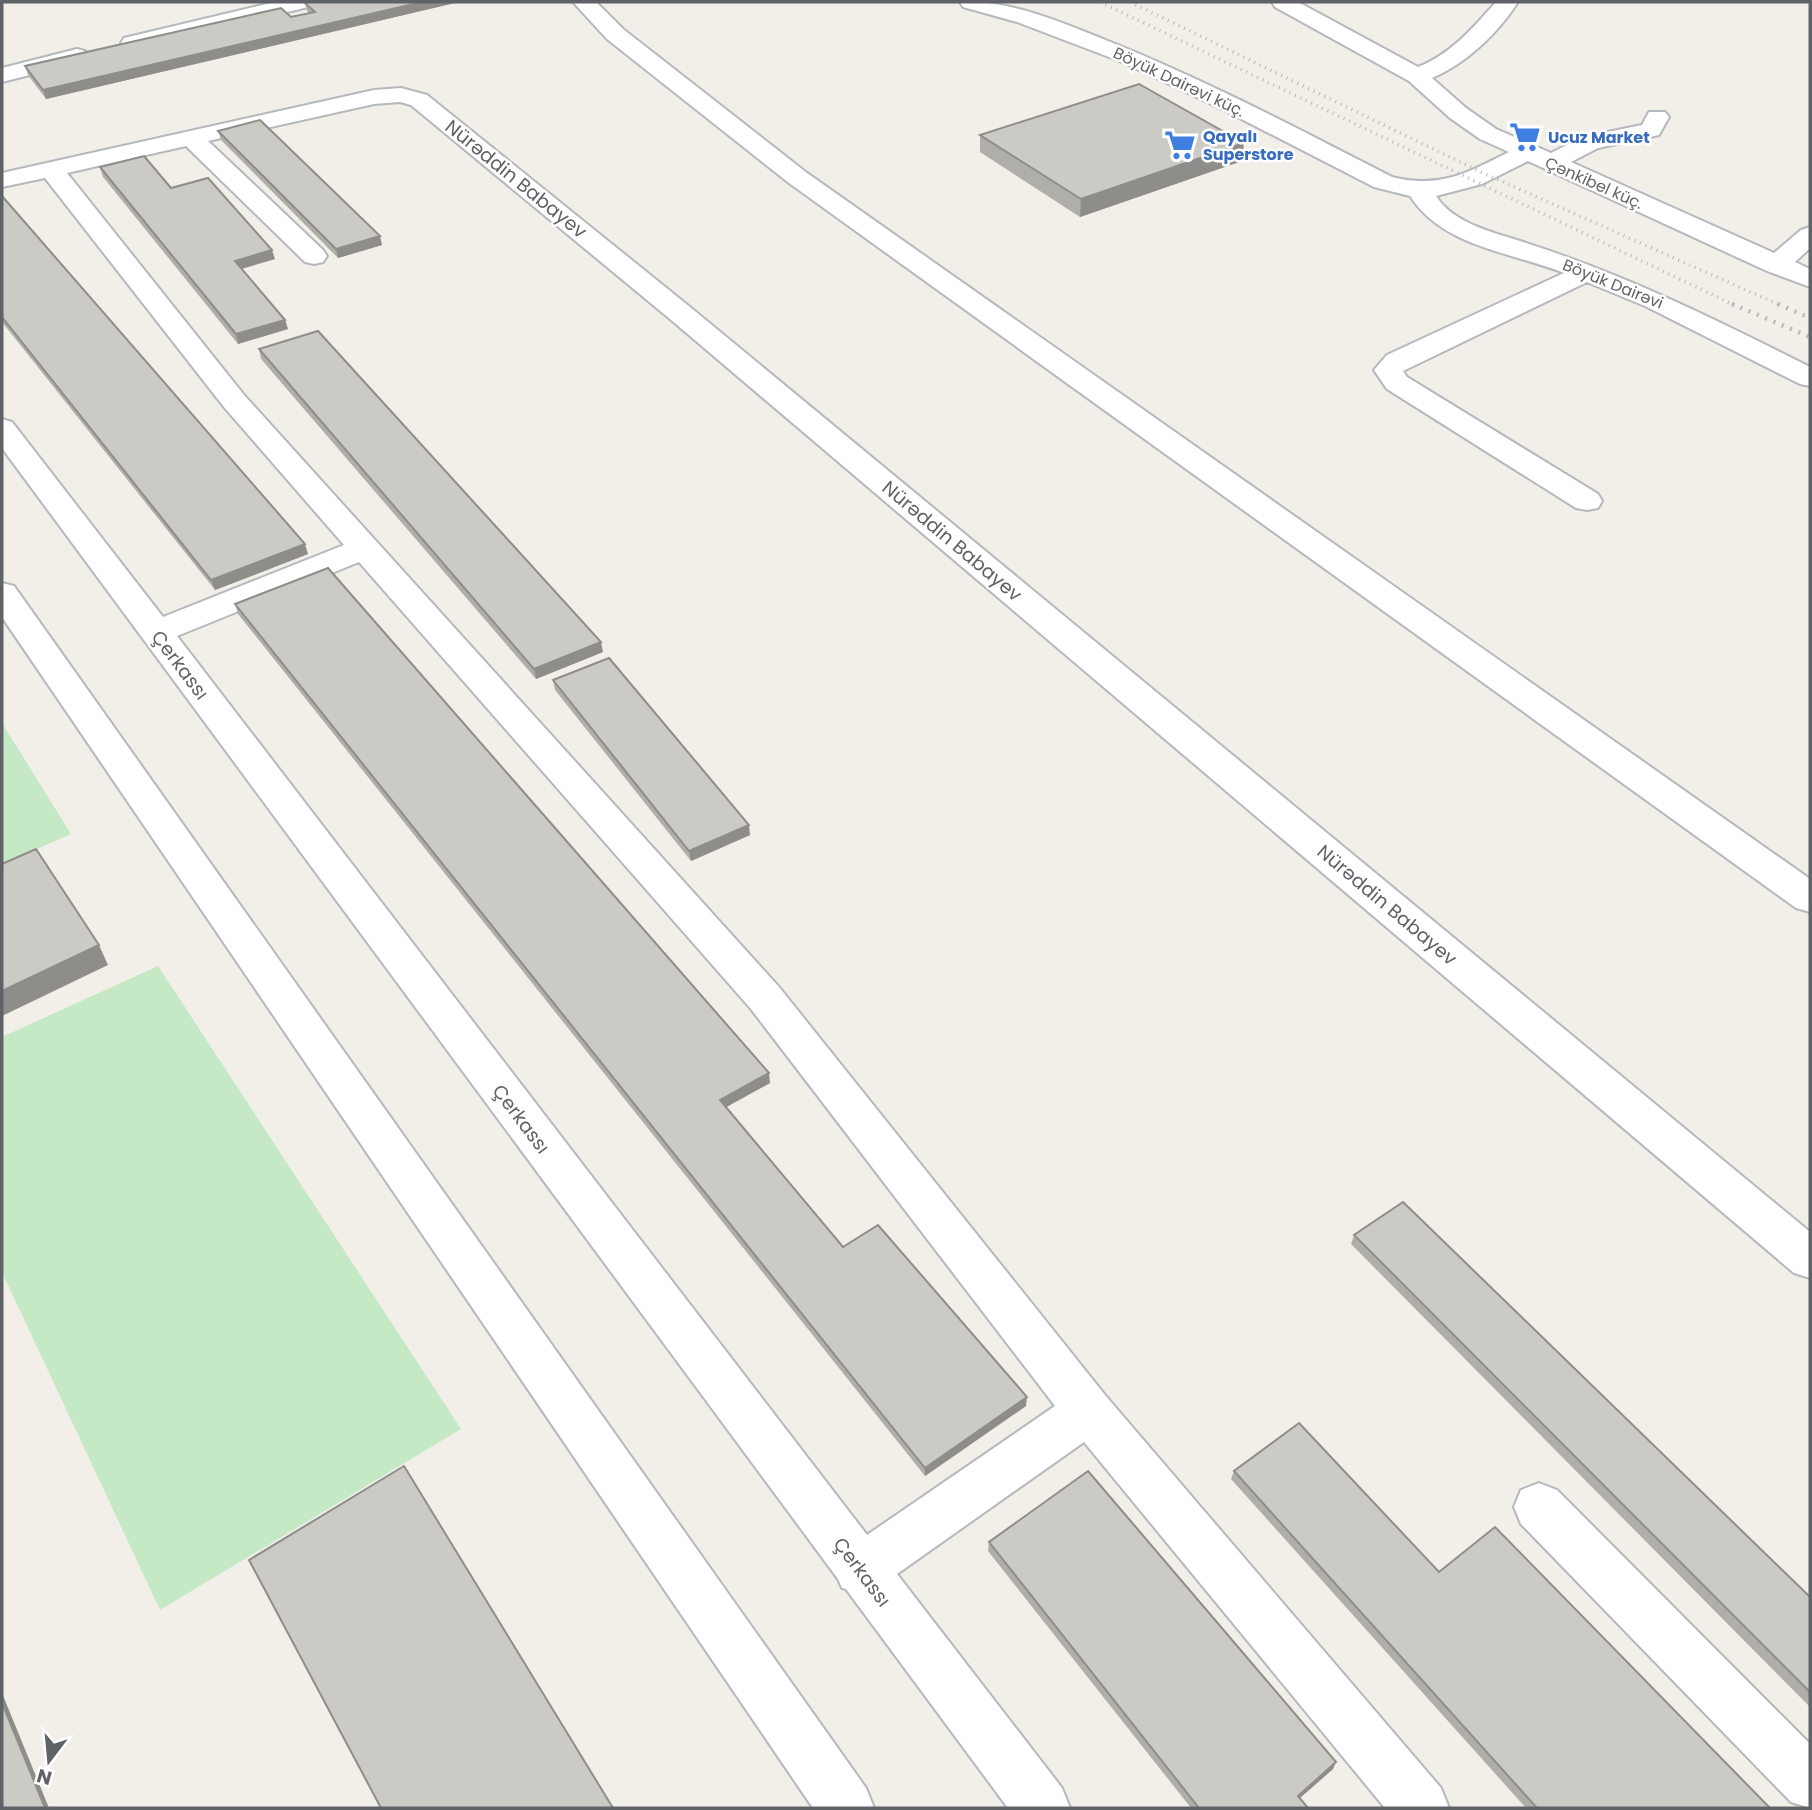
<svg xmlns="http://www.w3.org/2000/svg" width="1812" height="1810" font-family="Poppins,sans-serif">
  <rect width="100%" height="100%" fill="#f1efe8"/>
  <!-- green -->
  <path fill="#c5e8c5" d="M2,723L71,834L2,864Z
    M158,966L461,1429L160,1610L2,1272V1037Z"/>
  <g fill="none" stroke-linecap="round" stroke-linejoin="round">
    <defs>
      <path id="minor" d="M275,2H311L308,7L132,50L124,48L121,43L124,38Z
        M573,2H596L623,29L807,173L1810,879V912L1796,908L789,183L607,39Z
        M960,2C1011,0 1061,22 1108,41C1206,80 1298,129 1392,177C1440,189 1467,173 1509,152L1480,139L1450,118L1409,81L1275,7L1272,2H1298L1418,67C1451,54 1473,28 1496,2H1518C1498,33 1467,63 1432,78L1466,108L1496,129L1551,153L1583,137L1642,125L1649,112H1665L1669,117L1659,135L1598,148L1571,162L1774,253L1801,230L1810,227V248L1795,262L1810,269V287L1767,271L1528,161L1482,184L1436,196C1453,223 1492,232 1520,241C1624,274 1713,318 1810,367V386L1800,384L1645,306L1587,282L1403,371L1407,377L1598,494L1602,501L1598,508L1587,510L1576,508L1387,389L1374,370L1387,355L1564,273C1511,252 1443,247 1410,196L1374,187L1224,110L1122,62L1017,22L963,7Z
        M77,49L85,51L88,56L85,61L2,82V68Z
        M401,88L427,95L690,307L1810,1232V1278L1794,1273L670,319L411,105L400,102L374,104L208,141L323,250L327,256L323,262L314,264L305,262L186,146L67,173L244,395L779,987L1105,1395L1441,1788L1449,1808H1385L1084,1442L897,1574L1062,1788L1070,1808H1008L846,1589L842,1588L838,1579L2,448V419L12,422L163,617L344,545L224,407L45,178L2,187V173L374,90ZM359,562L751,1009L1055,1406L867,1535L177,636Z
        M2,583L14,586L866,1788L874,1808H813L2,617Z
        M1539,1483L1557,1490L1810,1744V1808L1791,1802L1521,1524L1514,1507L1521,1490Z"/>
    </defs>
    <!-- minor casing -->
    <use href="#minor" stroke="#b5b8bc" stroke-width="4"/>
    <!-- minor -->
    <use href="#minor" fill="#fff" fill-rule="evenodd"/>
    <!-- rail-far1 -->
    <path stroke="#b6b7b8" stroke-width="3.5" stroke-dasharray="1 5" stroke-linecap="butt" d="M1100,2L1736,306
      M1130,2L1483,173L1782,306"/>
    <!-- rail -->
    <path stroke="#b6b7b8" stroke-width="4.5" stroke-dasharray="2 7" stroke-linecap="butt" d="M1732,304L1810,337
      M1778,304L1810,318"/>
  </g>
  <!-- wall -->
  <path fill="#afaea9" d="M459,2L46,99L28,75L25,66L309,13L307,11L305,3Z
    M218,131L382,245L338,258L221,140Z
    M980,135L1242,161L1080,217L980,152Z
    M100,167L171,188L275,259L242,269L285,320L288,329L238,344L103,177Z
    M2,196L308,554L215,590L2,322Z
    M259,349L603,652L536,679L261,359Z
    M235,604L770,1083L726,1107L843,1247L1026,1406L925,1476L238,614Z
    M553,680L750,835L691,861L555,690Z
    M1354,1235L1810,1597V1707L1351,1244Z
    M1234,1471L1439,1572L1770,1808H1526L1231,1479Z
    M989,1542L1333,1769L1300,1798L1308,1808H1191L988,1551Z"/>
  <!-- shaded-wall -->
  <path fill="#8f8d8a" d="M422,2H459L46,99L43,90Z
    M1244,143L1242,161L1080,217L1081,199Z
    M380,236L382,245L338,258L336,249Z
    M272,250L275,259L237,270L235,261Z
    M285,320L288,329L238,344L236,334Z
    M305,544L308,554L215,590L211,580Z
    M601,642L603,652L536,679L534,669Z
    M749,825L750,835L691,861L689,851Z
    M99,945L108,965L2,1016V991Z
    M769,1073L770,1083L721,1110L720,1100Z
    M1027,1397L1026,1406L925,1476V1468Z
    M2,1693L49,1808H45L2,1703Z
    M1336,1762L1333,1769L1294,1803L1298,1796Z"/>
  <!-- building -->
  <path fill="#cccac5" stroke="#8f8d8a" stroke-width="2" d="M309,2H422L43,90L25,66L281,8L291,17L315,12L305,3Z
    M1139,84L1244,143L1081,199L980,135Z
    M260,120L380,236L336,249L218,131Z
    M144,156L171,188L208,178L272,250L235,261L285,320L236,334L100,167Z
    M2,196L305,544L211,580L2,317Z
    M318,331L601,642L534,669L259,349Z
    M328,568L769,1073L720,1100L843,1247L878,1225L1027,1397L925,1468L235,604Z
    M609,658L749,825L689,851L553,680Z
    M36,849L99,945L2,991V864Z
    M1403,1202L1810,1597V1692L1354,1235Z
    M1299,1423L1439,1572L1495,1527L1770,1808H1537L1234,1471Z
    M404,1466L613,1808H381L249,1560Z
    M1088,1471L1336,1762L1298,1796L1308,1808H1199L989,1542Z
    M2,1703L45,1808H2Z"/>
  <!-- icons -->
  <defs>
    <symbol id="supermarket-bare" viewBox="-9 -9 18 18"><path d="M-6-5.5h2.5l.6 2H6L4.5 2H-2.5L-4.4-4H-6ZM-1.5 3.2a1.3 1.3 0 1 0 .1 0ZM3 3.2a1.3 1.3 0 1 0 .1 0Z" fill="#3f7fe0" stroke="#fff" stroke-width="2.5" paint-order="stroke"/></symbol>
  </defs>
  <g fill-rule="evenodd">
    <use href="#supermarket-bare" x="1503" y="115" width="44" height="44"/>
    <use href="#supermarket-bare" x="1158" y="123" width="44" height="44"/>
  </g>
  <g text-anchor="middle" dominant-baseline="central" stroke-width="5" stroke-linejoin="round" paint-order="stroke">
    <!-- far-street labels -->
    <g font-size="16" fill="#5f6368" stroke="#fff">
      <text transform="translate(1179 82) rotate(25)">Böyük Dairəvi küç.</text>
      <text transform="translate(1594 183) rotate(24)">Çənkibel küç.</text>
      <text transform="translate(1613 284) rotate(22)">Böyük Dairəvi</text>
    </g>
    <!-- far-shop labels -->
    <g font-size="16" font-weight="bold" fill="#366cbe" stroke="#fff" text-anchor="start">
      <text x="1203" y="136">Qayalı<tspan x="1203" dy="18">Superstore</tspan></text>
      <text x="1548" y="137">Ucuz Market</text>
    </g>
    <!-- street labels -->
    <g font-size="19" fill="#5f6368" stroke="#fff">
      <text transform="translate(516 179) rotate(39)">Nürəddin Babayev</text>
      <text transform="translate(952 541) rotate(40)">Nürəddin Babayev</text>
      <text transform="translate(180 665) rotate(53)">Çerkassı</text>
      <text transform="translate(1387 905) rotate(40)">Nürəddin Babayev</text>
      <text transform="translate(521 1119) rotate(53)">Çerkassı</text>
      <text transform="translate(862 1572) rotate(53)">Çerkassı</text>
    </g>
  </g>
  <!-- border -->
  <rect width="1812" height="1810" fill="none" stroke="#5f6368" stroke-width="7"/>
  <!-- north arrow -->
  <g transform="translate(49 1761) rotate(196)" stroke="#ffffff" stroke-width="5" paint-order="stroke">
  <path d="M0-5L12 26L0 18L-12 26Z" fill="#5f6368"/>
  <text y="-10" font-size="19" font-weight="bold" text-anchor="middle" fill="#5f6368">N</text>
  </g>
</svg>
